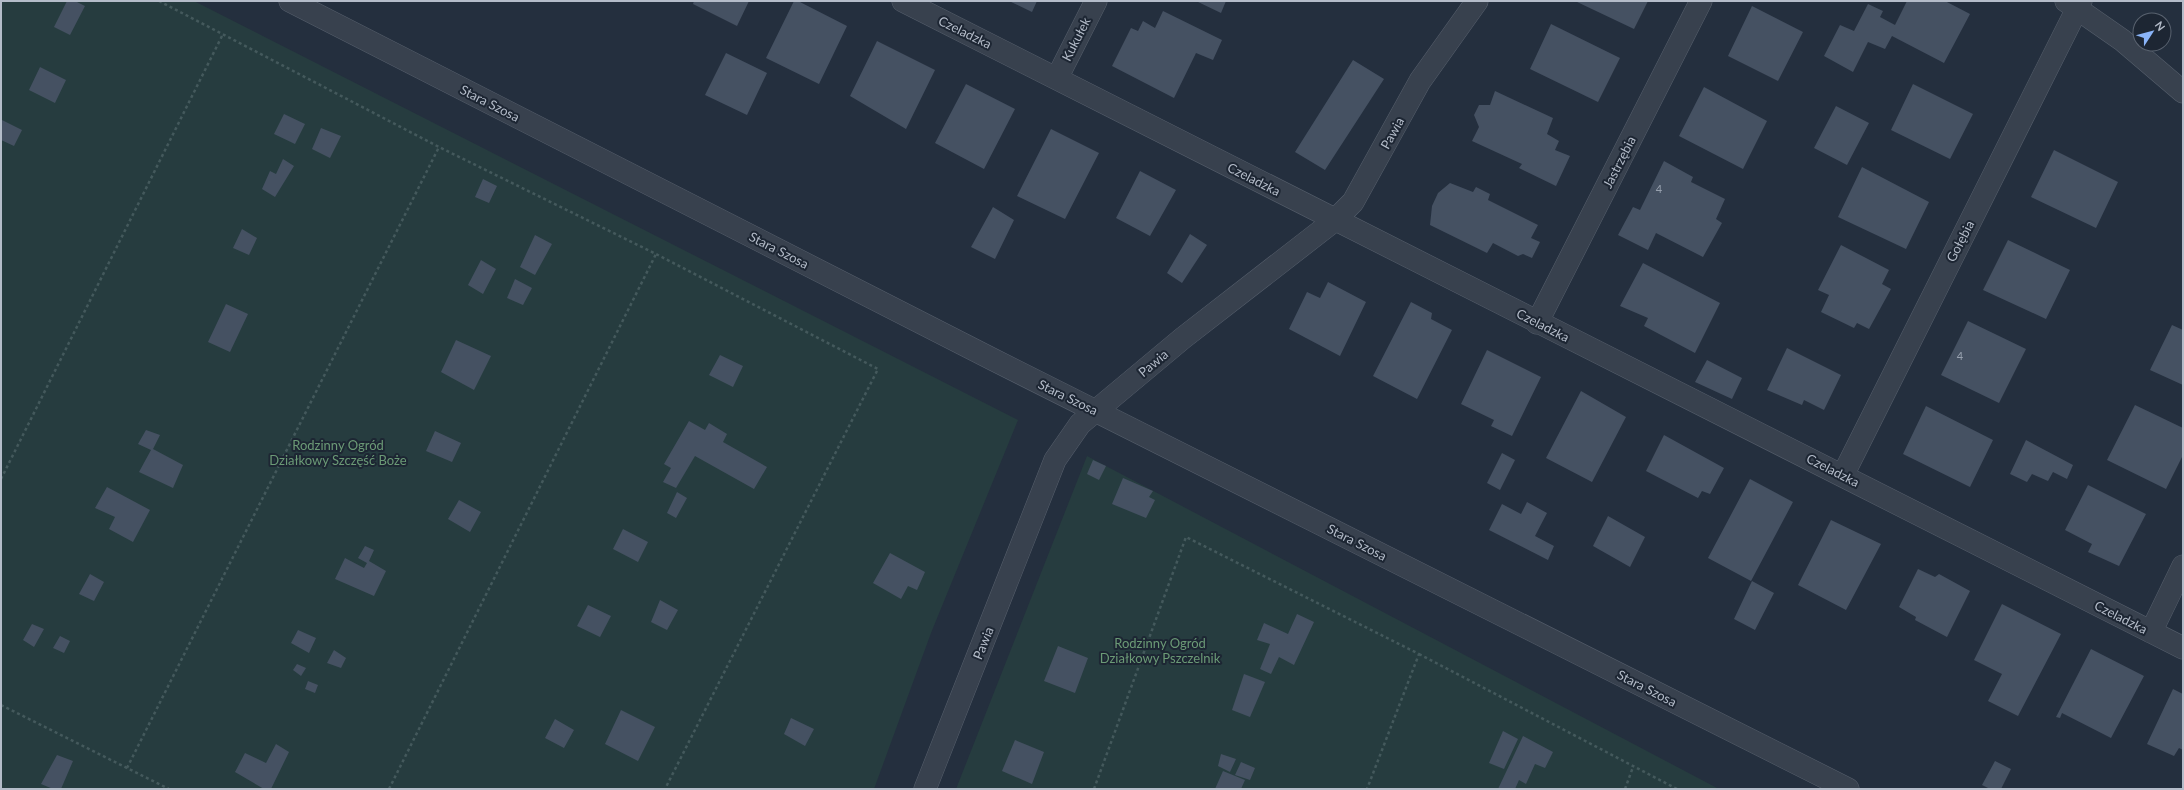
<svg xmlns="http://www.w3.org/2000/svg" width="2184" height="790" font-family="Lato,sans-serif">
  <rect width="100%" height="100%" fill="#242f3e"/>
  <!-- green -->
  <path fill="#263c3f" d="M1,1H194L1018,420L931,633L874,789H1Z
    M1087,456L1719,789H956Z"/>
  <!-- building -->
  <path fill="#455162" d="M67,1H75L85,6L70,35L54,27Z
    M694,1H749L737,26L693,4Z
    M794,1H798L847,26L819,84L766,58Z
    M1009,1H1037L1032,12Z
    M1196,1H1226L1221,13Z
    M1575,1H1648L1634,29Z
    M1907,1H1945L1970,14L1944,63L1892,36L1885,49L1868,42L1853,72L1824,56L1840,25L1854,31L1868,4L1883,11L1880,17L1895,25Z
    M1752,6L1803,32L1778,81L1728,56Z
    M1163,11L1222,40L1213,60L1196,53L1174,98L1112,66L1131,28L1138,31L1143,21L1155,28Z
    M1551,24L1620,58L1598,102L1530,69Z
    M877,41L935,70L906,129L850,96Z
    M726,53L767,73L747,115L705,95Z
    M1353,60L1384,79L1325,170L1295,152Z
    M40,67L66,80L55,103L29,90Z
    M966,84L1015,109L984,169L935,143Z
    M1913,84L1973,114L1950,159L1891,130Z
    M1704,87L1767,121L1743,169L1679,136Z
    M1495,91L1553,118L1547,134L1559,141L1555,150L1570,156L1556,186L1519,168L1522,164L1472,141L1479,127L1474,115L1479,105H1490Z
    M1836,106L1869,123L1847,165L1814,148Z
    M284,114L305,124L295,144L274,134Z
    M2,120L22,130L14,146L1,140Z
    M321,128L341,136L330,158L312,149Z
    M1051,129L1099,153L1065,219L1017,196Z
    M2054,150L2118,182L2096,228L2031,197Z
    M283,159L294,166L275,197L262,189L270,171L276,174Z
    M1664,161L1693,177L1691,182L1725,199L1716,219L1722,223L1703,257L1656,233L1648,250L1618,235L1633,207L1640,210Z
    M1862,167L1929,202L1906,249L1838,217Z
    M1140,171L1176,190L1150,236L1116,218Z
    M483,179L497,186L489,203L475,197Z
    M1450,183L1473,192L1476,187L1490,194L1488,200L1538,225L1531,238L1540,242L1532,258L1523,254L1518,256L1493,243L1487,253L1430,225L1432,206L1438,193Z
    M993,207L1014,220L995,259L971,247Z
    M242,229L257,238L249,255L233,248Z
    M1190,234L1207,245L1182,283L1167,273Z
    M535,235L552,244L535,275L520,267Z
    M2008,240L2070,270L2046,319L1983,290Z
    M1841,245L1889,270L1882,284L1891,289L1869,329L1857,323L1854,328L1821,312L1829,295L1818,290Z
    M481,260L496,269L483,294L468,285Z
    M1643,263L1720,303L1695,353L1644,326L1648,318L1620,306Z
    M515,279L532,288L523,305L507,298Z
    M1328,282L1366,302L1340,356L1289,329L1307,292L1320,298Z
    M1411,302L1432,313L1431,319L1452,330L1417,399L1373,376Z
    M226,304L248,314L230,352L208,342Z
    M1968,321L2026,349L1999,403L1941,375Z
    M2172,325L2183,330V385L2150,370Z
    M456,340L491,356L474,390L441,372Z
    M1787,348L1841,375L1824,410L1804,400L1802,405L1767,390Z
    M1487,350L1541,377L1512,436L1491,426L1494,420L1461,404Z
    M720,355L743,366L733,387L709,375Z
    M1707,360L1742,378L1732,399L1695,382Z
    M1581,391L1626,417L1592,482L1546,458Z
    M2135,405L2183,428V455L2166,489L2107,460Z
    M1926,406L1993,440L1970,487L1903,454Z
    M689,421L705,430L709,423L727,434L723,442L767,467L754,489L695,456L676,488L663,482L671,468L664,464Z
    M146,430L160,435L153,449L183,465L173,488L139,472L151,450L138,444Z
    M435,431L461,443L452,462L426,451Z
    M1664,435L1724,468L1710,494L1702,491L1698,498L1646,471Z
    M2026,440L2073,465L2067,479L2053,472L2048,481L2032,474L2027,482L2010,474Z
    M1502,453L1515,460L1500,490L1487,483Z
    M1093,460L1106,466L1099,480L1087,474Z
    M1123,478L1153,491L1149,497L1155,500L1146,518L1112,504Z
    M1750,479L1793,502L1751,581L1708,558Z
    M2088,485L2146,514L2119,566L2088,552L2092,544L2065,530Z
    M107,487L150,510L133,542L109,529L115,517L95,508Z
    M677,492L687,498L676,518L667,513Z
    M459,500L481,512L470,532L448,519Z
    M1527,502L1547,513L1535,536L1554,546L1548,560L1489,530L1502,504L1521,514Z
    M1608,516L1645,537L1630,567L1593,546Z
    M1831,520L1881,544L1846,610L1798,585Z
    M623,529L648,542L638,562L613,549Z
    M365,546L374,550L369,561L386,571L374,596L335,579L345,558L364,568L367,563L358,558Z
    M890,553L925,572L917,590L908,586L901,599L873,583Z
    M1918,569L1935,577L1939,574L1970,591L1947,637L1915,620L1916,617L1899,607Z
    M90,574L104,582L94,601L79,594Z
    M1752,581L1774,593L1755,630L1734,619Z
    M660,600L678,610L667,630L651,622Z
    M2002,604L2061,634L2018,716L1988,701L2002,674L1974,660Z
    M588,605L611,616L600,637L577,626Z
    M1297,614L1314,622L1294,665L1279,657L1271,674L1260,669L1270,644L1257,640L1264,623L1288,634Z
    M32,624L44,629L34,647L23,640Z
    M298,630L316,638L309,653L291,643Z
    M60,636L70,641L64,653L53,648Z
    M1058,646L1088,658L1075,693L1044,681Z
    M2091,649L2144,676L2111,738L2062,713L2060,718L2056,717Z
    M334,650L346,658L341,668L327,663Z
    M297,664L306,668L301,676L293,670Z
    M1244,674L1265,682L1250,717L1232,710Z
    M308,681L318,685L315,693L305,689Z
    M2173,689L2183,694V750L2179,748L2174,756L2147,744Z
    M621,710L655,727L638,761L605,744Z
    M791,718L814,729L805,746L784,734Z
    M555,719L574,730L564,748L545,738Z
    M1503,731L1518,739L1504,769L1489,763Z
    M1523,736L1553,752L1545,768L1535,764L1526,784L1519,780L1515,789H1498Z
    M1015,740L1044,752L1032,784L1002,771Z
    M276,744L289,752L271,789H264L235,772L245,753L266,763Z
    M1221,754L1236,759L1230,772L1218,766Z
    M57,755L73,761L61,789H53L41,784Z
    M1995,761L2011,769L2001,789H1990L1982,785Z
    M1241,762L1255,768L1250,780L1235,775Z
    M1223,771L1245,780L1241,789H1215Z"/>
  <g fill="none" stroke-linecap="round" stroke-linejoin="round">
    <defs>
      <path id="street" d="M290,1L994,360L1848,789
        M903,1L2183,648
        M2066,1L2122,40L2183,92
        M1057,78L1096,1
        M1537,323L1701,1
        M1843,475L2081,1
        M2151,632L2183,566
        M925,789L1055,460L1080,424L1183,338L1335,220L1353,202L1420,81L1477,1"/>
    </defs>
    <!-- street casing -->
    <use href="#street" stroke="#565f6c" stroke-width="23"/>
    <!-- path -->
    <path stroke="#44595c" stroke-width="2.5" stroke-dasharray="3 3" stroke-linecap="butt" d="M159,1L439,147L656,254L878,369L665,789
      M1,479L223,34
      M1419,654L1677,789
      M1,705L169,789
      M127,768L439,147
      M389,789L656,254
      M1094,789L1186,537L1419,654L1367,789
      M1625,789L1633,767"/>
    <!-- street -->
    <use href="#street" stroke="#38414e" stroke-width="22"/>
  </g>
  <g text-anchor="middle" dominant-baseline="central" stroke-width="4" stroke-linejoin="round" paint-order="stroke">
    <!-- number labels -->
    <g font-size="11" fill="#98a1af">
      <text x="1659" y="188">4</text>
      <text x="1960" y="355">4</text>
    </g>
    <!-- street labels -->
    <g font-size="13" fill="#b4bcc9" stroke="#1d2633">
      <text transform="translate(965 32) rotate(26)">Czeladzka</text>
      <text transform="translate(1076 39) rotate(-63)">Kukułek</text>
      <text transform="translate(490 103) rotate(27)">Stara Szosa</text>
      <text transform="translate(1392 133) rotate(-61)">Pawia</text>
      <text transform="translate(1619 162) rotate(-63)">Jastrzębia</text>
      <text transform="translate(1254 179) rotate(27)">Czeladzka</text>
      <text transform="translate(1960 241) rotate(-63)">Gołębia</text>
      <text transform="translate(779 250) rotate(27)">Stara Szosa</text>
      <text transform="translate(1543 325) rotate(27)">Czeladzka</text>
      <text transform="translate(1153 363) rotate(-40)">Pawia</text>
      <text transform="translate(1068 397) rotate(26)">Stara Szosa</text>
      <text transform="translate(1833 470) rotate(27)">Czeladzka</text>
      <text transform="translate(1357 542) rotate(27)">Stara Szosa</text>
      <text transform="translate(2121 617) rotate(27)">Czeladzka</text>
      <text transform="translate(983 643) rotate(-68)">Pawia</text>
      <text transform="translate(1647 688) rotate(27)">Stara Szosa</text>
    </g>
    <!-- park labels -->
    <g font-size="13" fill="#6b9a76" stroke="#1d2633">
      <text x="338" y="445">Rodzinny Ogród<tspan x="338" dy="15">Działkowy Szczęść Boże</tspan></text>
      <text x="1160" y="643">Rodzinny Ogród<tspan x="1160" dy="15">Działkowy Pszczelnik</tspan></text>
    </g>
  </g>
  <!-- border -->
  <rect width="2184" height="790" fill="none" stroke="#b4bcc9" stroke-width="4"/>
  <!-- north arrow -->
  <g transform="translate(2152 32) rotate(54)"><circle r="19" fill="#1d2633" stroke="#59626f"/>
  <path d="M0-3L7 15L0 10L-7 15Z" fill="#8ab4f8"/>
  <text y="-6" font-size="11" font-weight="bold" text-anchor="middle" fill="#b4bcc9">N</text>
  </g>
</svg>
